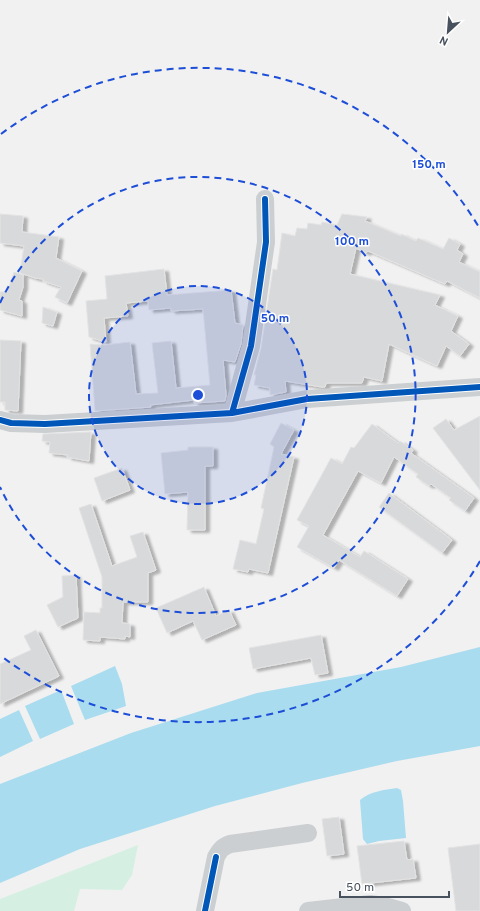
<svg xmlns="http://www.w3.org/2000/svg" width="480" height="911" font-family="Overpass,sans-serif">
  <defs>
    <filter id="shadow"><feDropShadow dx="4.5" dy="2.5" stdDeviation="1" flood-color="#0004"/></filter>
  </defs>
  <rect width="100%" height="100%" fill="#f1f1f1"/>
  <!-- green -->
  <path fill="#d5f0e2" d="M138,845L132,875L122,890L80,889L74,911H0V899Z"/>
  <!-- water -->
  <path fill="#a9dcef" d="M480,647V746L397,761L302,783L215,806L80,849L0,883V784L131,733L257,693L401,667Z
    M115,666L122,684L126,706L85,720L71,686Z
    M61,690L74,724L40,739L25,706Z
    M19,710L33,741L0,757V719Z
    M397,788L401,790L403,801L406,838L379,841L367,844L363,839L360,800C371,791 384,790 397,788Z"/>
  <!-- building -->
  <path fill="#d8d9db" stroke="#e3e3e4" filter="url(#shadow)" d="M0,214L23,216L22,232L59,237L56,258L82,271L67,303L55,297L61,287L43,281V279L35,278L20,273L24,246L0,243Z
    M342,214L367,217L365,221L401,236V234L416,241L418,238L443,249L449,238L460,244L457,250L463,254L459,262L480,272V298L447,281L445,284L368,251L366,253L356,248L350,274L440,295L435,305L458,316L451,331L469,344L460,356L446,346L437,366L389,344L382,381L364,377L362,383H326L325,387H322L285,381L286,392L270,395V388L254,385L256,375H254L261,348L273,269L277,270L282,233L295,236L297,228L307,229L308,223L321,225L322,222L337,225Z
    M164,269L167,295L231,290L235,323L243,325L241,344L235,362L223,360L226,395L225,401L194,403V400L150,405L151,407L95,411L90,344L105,345L130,342L136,394L158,393L152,343L171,341L176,388L210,385L203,309L171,311V308L149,310L148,301L126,303L128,316L104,318L106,342L89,337L86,301L107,299L105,276Z
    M14,272L23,275V287L19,300L22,301V316L0,310V292H7Z
    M43,307L57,312L53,326L42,323Z
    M0,340L21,341L18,411L5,410V402H0Z
    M480,416V490L433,428L446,419L454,430Z
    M281,423L294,430L281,454L294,457L268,573L249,569L248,572L233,569L240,540L256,544L264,509L261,508L274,447L270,444Z
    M372,424L398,443L400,441L413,450L411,453L474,498L465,511L449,500L451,498L431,484L429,486L416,477L418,474L394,457L381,483L358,471L323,535L360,557L364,551L408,579L397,596L339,560L334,568L297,547L309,526L297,520L331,458L342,464L351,447L354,448Z
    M91,432L89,461L67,457L68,455L49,453L50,442L42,441L43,434Z
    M188,447H213V466H205V530H187L188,492L165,494L161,453L188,450Z
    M122,468L130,490L102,501L94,478Z
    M389,493L452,540L442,553L379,507Z
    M91,504L112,566L137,557L130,536L143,532L156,570L148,573V602H123L122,623L130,624V637L125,636V639L100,637V641L83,640L84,612L100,613V608H102V577L79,508Z
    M76,575L78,618L58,627L47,605L63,597L62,576Z
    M204,587L216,616L229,610L236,625L202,640L193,621L167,633L156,608Z
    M36,630L59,676L0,704V664L31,650L24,636Z
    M321,635L328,673L315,675L311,658L253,669L249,648Z
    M339,817L344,854L327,856L322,819Z
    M404,841L407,860L413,859L416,878L362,884L357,846Z
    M480,844V911H456L448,848Z"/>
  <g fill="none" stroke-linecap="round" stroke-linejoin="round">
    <!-- minor -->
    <path stroke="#cccfd2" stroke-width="18" d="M232,413L251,346L266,242L265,199
      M0,420L11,423L45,424L232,413L307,399L480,387
      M205,911L216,857C220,850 222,847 230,844L308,833
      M308,911L370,904L384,906L402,911"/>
    <defs>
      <path id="cycleway" d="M232,413L251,346L266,242L265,199
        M0,420L11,423L45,424L232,413L307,399L480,387
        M205,911L216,857"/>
    </defs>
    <!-- cycleway casing -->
    <use href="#cycleway" stroke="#fff" stroke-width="8"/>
    <!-- cycleway -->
    <use href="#cycleway" stroke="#0057b8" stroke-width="6"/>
  </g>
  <!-- distance rings -->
  <circle cx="198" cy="395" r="109" fill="#1d4ed8" fill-opacity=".12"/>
  <g fill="none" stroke="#1d4ed8" stroke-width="2" stroke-dasharray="7 5">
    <circle cx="198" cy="395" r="109"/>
    <path d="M0 303A218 218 0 1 1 0 487"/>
    <path d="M480 561A327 327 0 0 1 1 656M1 134A327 327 0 0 1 480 229"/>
  </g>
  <circle cx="198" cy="395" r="6" fill="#1d4ed8" stroke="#fff" stroke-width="2"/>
  <g font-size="12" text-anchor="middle" font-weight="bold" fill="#1d4ed8" stroke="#fff" stroke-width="3" stroke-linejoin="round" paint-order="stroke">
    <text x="429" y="168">150 m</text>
    <text x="352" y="245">100 m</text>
    <text x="275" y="322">50 m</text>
  </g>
  <!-- north arrow -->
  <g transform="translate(448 32) rotate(206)" stroke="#ffffff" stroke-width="3" paint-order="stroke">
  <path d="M0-3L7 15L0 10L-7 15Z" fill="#47525e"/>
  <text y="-6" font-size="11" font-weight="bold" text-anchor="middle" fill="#47525e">N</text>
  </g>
  <!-- scale -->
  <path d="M340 891v6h109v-6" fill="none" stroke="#47525e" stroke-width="2"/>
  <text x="346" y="891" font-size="12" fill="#47525e" stroke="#ffffff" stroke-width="3" paint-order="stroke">50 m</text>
</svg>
